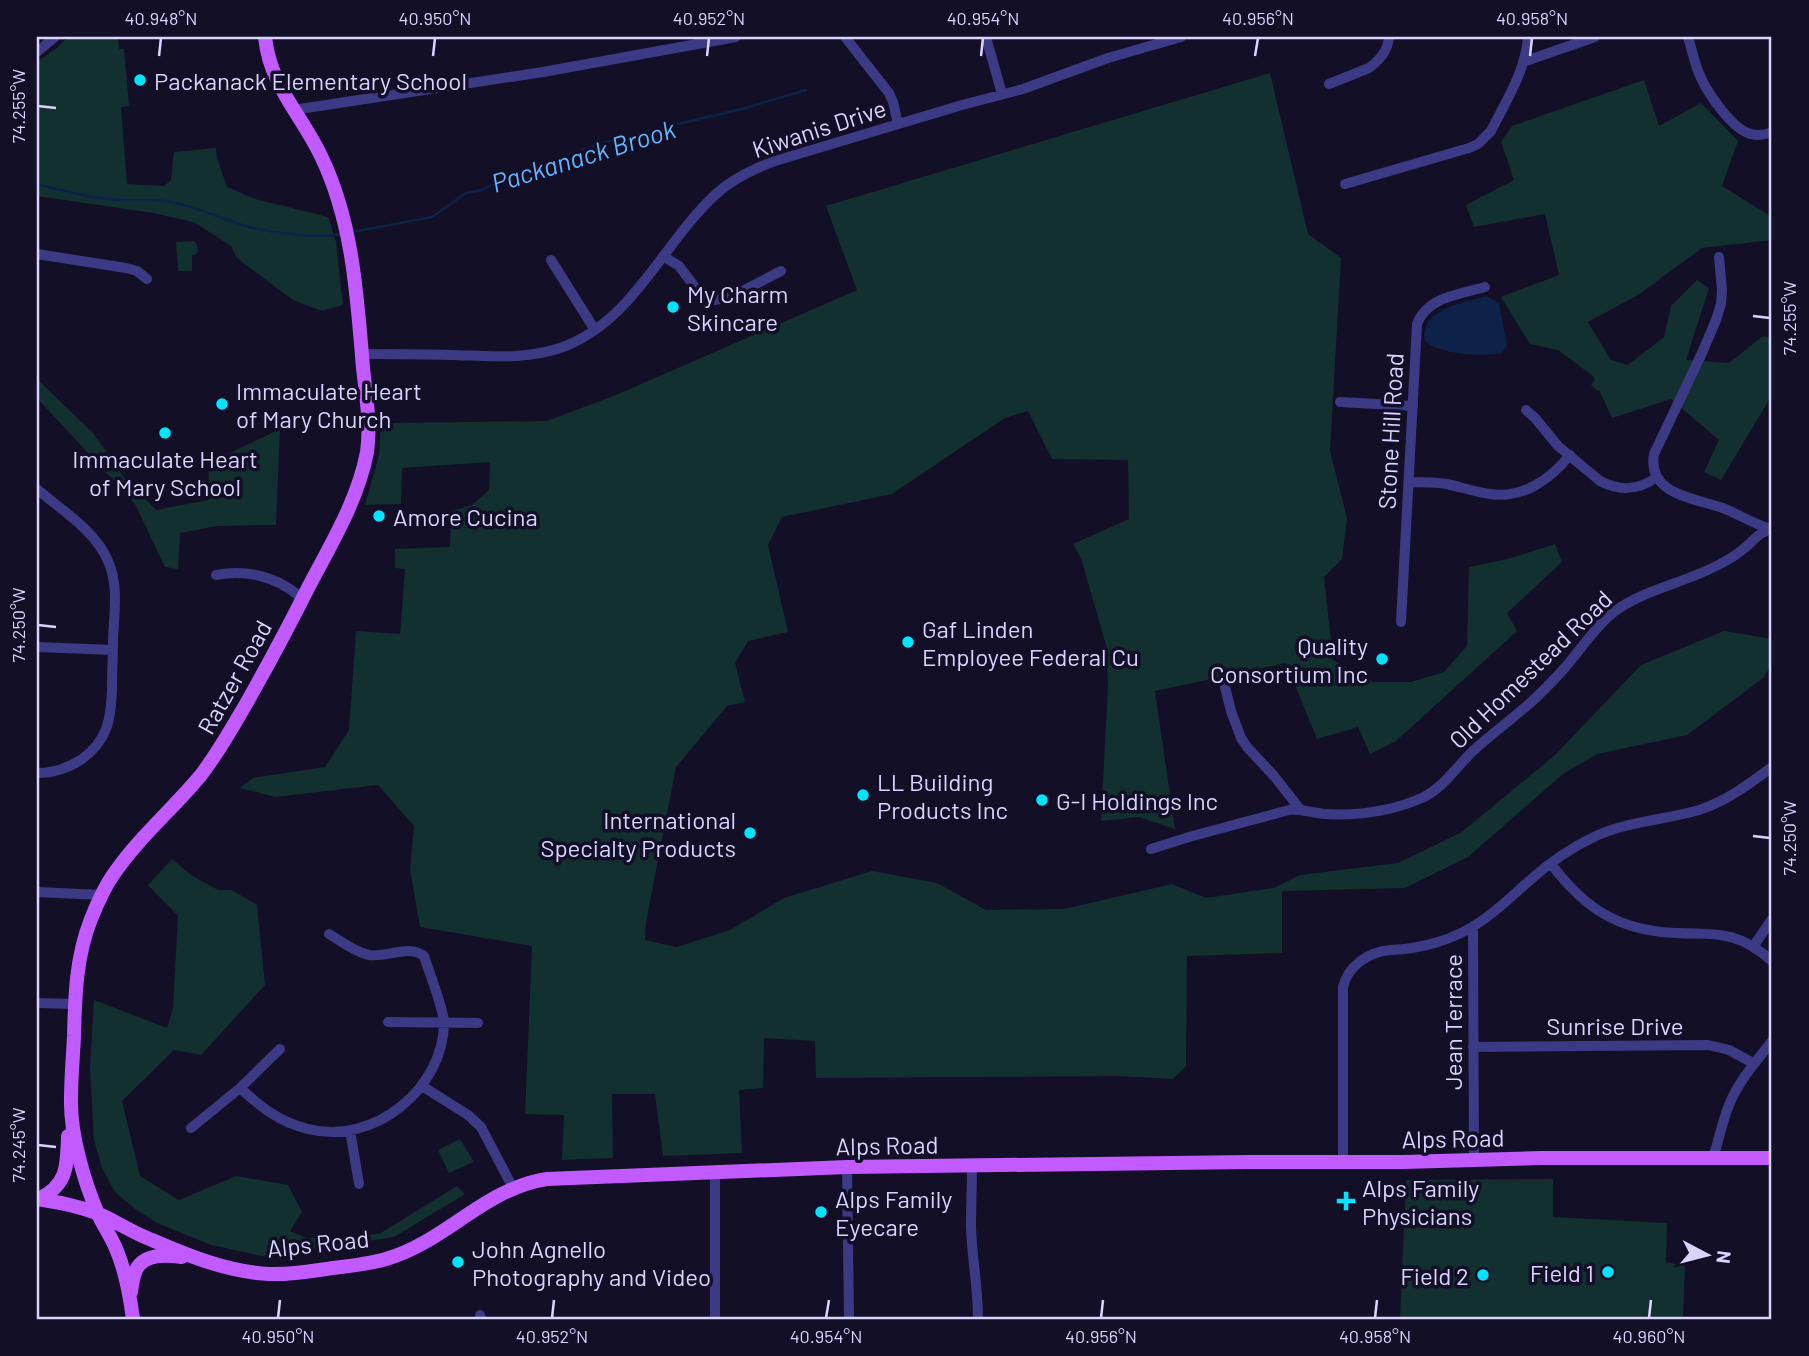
<svg xmlns="http://www.w3.org/2000/svg" width="1809" height="1356" font-family="Barlow,sans-serif">
  <rect width="100%" height="100%" fill="#130f26"/>
  <!-- green -->
  <path fill="#12302f" d="M68,37H118L119,49H124L129,106L121,107L127,184L164,186L171,180L174,152L216,148L217,158L227,187L255,199L328,217L336,242L343,305L322,311L293,300L237,258L231,246L194,222L153,213L37,196V62L57,48Z
    M1270,73L1308,234L1341,258L1330,451L1347,518L1342,559L1324,577L1333,660L1373,682H1411L1444,672L1467,646L1469,567L1508,559L1555,544L1562,562L1507,613L1517,631L1396,741L1370,754L1358,727L1317,739L1286,663L1155,691L1175,829L1139,817L1101,821L1108,684L1106,645L1081,558L1073,544L1129,519L1128,460L1052,459L1028,411L1005,418L892,494L782,517L768,545L788,632L748,641L735,663L745,702L727,706L676,767L646,922L645,940L677,947L730,930L784,898L872,871L937,883L986,910L1064,909L1172,884L1206,898L1274,888L1300,875L1398,863L1462,832L1555,755L1641,665L1724,631L1772,639V664L1763,678L1687,735L1597,754L1563,774L1468,857L1405,888L1282,891V953L1187,956L1186,1066L1173,1079L1117,1076L816,1078L815,1041L764,1038L763,1088L739,1090L742,1153L663,1156L655,1094H612L613,1158L562,1160L564,1115L525,1114L532,946L420,927L410,869L414,826L378,785L275,797L240,788L253,778L325,767L349,730L356,631L400,634L405,569L395,568V549L450,547L451,511L472,505L489,490L490,462L402,468L401,504L365,505L379,455L381,423L547,421L616,395L857,290L826,206Z
    M1644,80L1659,126L1701,103L1738,141L1722,186L1772,217V240L1702,248L1638,295L1588,322L1611,360L1628,365L1664,337L1671,306L1697,280L1709,288L1686,360L1729,363L1763,336L1772,338V395L1721,480L1704,472L1719,440L1671,399L1612,418L1599,390L1598,391L1591,385L1595,380L1593,376L1558,350L1530,344L1501,297L1559,275L1545,214L1474,227L1466,205L1514,180L1501,142L1512,126Z
    M194,241L197,244L198,252L195,255H192V271H178L176,242Z
    M37,379L93,433L123,476L156,510L208,500L209,463L280,429L276,525L217,526L180,533L178,569L165,567L135,504L37,398Z
    M172,859L191,875L218,890H232L257,905L265,985L201,1055L174,1050L122,1101L140,1176L179,1200L236,1176L288,1185L302,1212L290,1231L307,1238L379,1234L457,1186L465,1194L394,1237L266,1257L211,1245L157,1223L134,1208L115,1192L102,1168L94,1140L90,1067L94,1000L167,1028L173,1008L178,916L148,885Z
    M460,1139L474,1162L449,1173L438,1150Z
    M1553,1179V1217L1667,1223L1666,1262L1685,1266L1683,1319H1400L1406,1180Z"/>
  <!-- water -->
  <path fill="#0c2248" d="M1486,296L1499,303L1507,346L1500,354C1480,356 1440,355 1425,341C1420,308 1464,303 1486,296Z"/>
  <g fill="none" stroke-linecap="round" stroke-linejoin="round">
    <!-- stream -->
    <path stroke="#0c2248" stroke-width="2.5" d="M37,184C65,191 92,199 121,200C135,201 150,199 164,201C189,204 212,215 236,223C262,232 315,239 342,234
      M352,232L432,217L466,193L482,190L503,178L535,166L606,142L648,131L742,109L806,90"/>
    <!-- minor -->
    <path stroke="#3d3a85" stroke-width="10" d="M845,37L889,93L893,102L898,124
      M986,37L1002,94
      M1688,37C1692,50 1695,66 1701,78C1709,95 1733,130 1751,134C1758,136 1765,135 1772,132
      M37,52L55,37
      M1523,62L1595,37
      M1329,84L1369,68C1380,60 1388,51 1389,37
      M293,110L543,72L736,37
      M1345,184L1469,148L1478,144L1491,131C1506,101 1526,70 1528,37
      M37,254L126,268L137,271L147,279
      M663,256L679,266L701,295L714,300L729,298L781,271
      M1719,257L1722,290L1721,304L1716,320L1702,353L1654,454C1647,494 1693,498 1720,507C1737,513 1753,524 1771,529
      M551,260L595,330
      M362,354C392,354 422,354 452,355C489,356 527,360 563,347C633,321 663,243 715,195C732,179 753,169 775,161L962,105L1023,89L1108,58L1181,37
      M1340,402L1413,406
      M1526,410L1535,418L1558,446L1600,481C1621,492 1639,490 1657,477
      M1409,482C1422,482 1434,482 1447,484C1461,487 1475,492 1490,494C1522,499 1550,480 1570,455
      M37,489C61,510 95,530 108,561C119,585 114,614 113,640C113,656 112,672 112,689C111,719 108,740 82,759C67,769 54,773 37,773
      M216,575C249,569 278,577 303,599
      M1401,622L1417,324C1427,297 1460,294 1485,287
      M37,647L113,650
      M1225,687L1231,711L1241,738L1247,747L1274,776L1300,809
      M1151,849L1189,837L1289,810C1301,808 1312,813 1325,814C1359,816 1393,811 1424,797C1445,786 1457,766 1474,750C1489,736 1507,723 1523,709C1537,698 1549,685 1561,672C1579,653 1593,628 1614,612C1642,590 1688,582 1720,564C1730,559 1739,553 1747,546C1755,539 1761,531 1772,529
      M1551,864C1581,903 1610,926 1661,932C1710,937 1731,925 1772,961
      M37,892L102,895
      M1473,926L1474,1160
      M1753,947L1772,919
      M37,1003L75,1004
      M388,1022L478,1023
      M1473,1047L1708,1045L1729,1050L1753,1063
      M422,1086L468,1115L481,1127L513,1188
      M240,1088C261,1107 279,1122 308,1129C373,1146 444,1089 444,1022C443,1007 429,972 424,956C408,944 388,958 369,955C355,952 342,942 329,934
      M191,1128L240,1088L280,1049
      M350,1130L359,1184
      M1713,1158C1719,1140 1722,1122 1729,1105C1739,1080 1756,1062 1772,1041
      M1343,1162V987C1348,966 1368,952 1390,950C1421,949 1454,940 1480,922C1498,910 1513,895 1529,881C1549,863 1572,847 1596,836C1628,821 1665,820 1699,810C1727,801 1749,784 1772,767
      M972,1166C972,1186 971,1207 971,1227C972,1258 978,1288 978,1319
      M847,1167L849,1319
      M715,1173V1319
      M480,1315L481,1319"/>
    <!-- major -->
    <path stroke="#c25bff" stroke-width="14" d="M37,1199C58,1202 79,1206 99,1214C117,1222 133,1233 152,1240C189,1256 228,1272 269,1274C291,1275 312,1271 333,1268C351,1266 369,1264 386,1259C444,1243 485,1188 547,1179L847,1167L1249,1162H1404L1541,1158H1772
      M39,1199C68,1184 67,1166 68,1136
      M131,1292C132,1285 133,1276 136,1270C144,1253 167,1255 182,1257
      M133,1319C130,1296 126,1273 117,1251C112,1238 104,1227 98,1214C84,1181 70,1134 71,1099C71,1078 73,1057 74,1036C75,995 76,957 91,919C97,904 104,888 113,875C138,838 173,809 201,775C218,753 232,728 246,704C268,665 289,626 309,586C331,544 358,500 367,452C371,424 366,395 363,368C357,296 353,222 321,156C301,114 270,86 265,37"/>
  </g>
  <!-- ticks -->
  <path fill="none" stroke="#d9d4ff" stroke-width="2.5" d="M159,56L161,38M433,56L435,38M707,56L709,38M981,56L983,38M1255,56L1258,38M1530,56L1532,38M38,106L56,108M1753,316L1770,318M38,625L56,627M1753,836L1770,838M38,1145L56,1147M278,1318L280,1300M552,1318L554,1300M826,1318L829,1300M1101,1318L1103,1300M1375,1318L1377,1300M1649,1318L1651,1300"/>
  <!-- markers -->
  <g fill="#00e5ff" stroke="#130f26" stroke-width="2.5">
    <circle cx="140" cy="80" r="7"/>
    <circle cx="673" cy="307" r="7"/>
    <circle cx="222" cy="404" r="7"/>
    <circle cx="165" cy="433" r="7"/>
    <circle cx="379" cy="516" r="7"/>
    <circle cx="908" cy="642" r="7"/>
    <circle cx="1382" cy="659" r="7"/>
    <circle cx="863" cy="795" r="7"/>
    <circle cx="1042" cy="800" r="7"/>
    <circle cx="750" cy="833" r="7"/>
    <path d="M1342.5 1190.5h7v7h7v7h-7v7h-7v-7h-7v-7h7z"/>
    <circle cx="821" cy="1212" r="7"/>
    <circle cx="458" cy="1262" r="7"/>
    <circle cx="1608" cy="1272" r="7"/>
    <circle cx="1483" cy="1275" r="7"/>
  </g>
  <g text-anchor="middle" dominant-baseline="central" stroke-width="7" stroke-linejoin="round" paint-order="stroke">
    <!-- poi labels -->
    <g font-size="24" fill="#d9d4ff" stroke="#130f26" text-anchor="start">
      <text x="154" y="80">Packanack Elementary School</text>
      <text x="687" y="293">My Charm<tspan x="687" dy="28">Skincare</tspan></text>
      <text x="236" y="390">Immaculate Heart<tspan x="236" dy="28">of Mary Church</tspan></text>
      <text x="165" y="458" text-anchor="middle">Immaculate Heart<tspan x="165" dy="28">of Mary School</tspan></text>
      <text x="393" y="516">Amore Cucina</text>
      <text x="922" y="628">Gaf Linden<tspan x="922" dy="28">Employee Federal Cu</tspan></text>
      <text x="1368" y="645" text-anchor="end">Quality<tspan x="1368" dy="28">Consortium Inc</tspan></text>
      <text x="877" y="781">LL Building<tspan x="877" dy="28">Products Inc</tspan></text>
      <text x="1056" y="800">G-I Holdings Inc</text>
      <text x="736" y="819" text-anchor="end">International<tspan x="736" dy="28">Specialty Products</tspan></text>
      <text x="1362" y="1187">Alps Family<tspan x="1362" dy="28">Physicians</tspan></text>
      <text x="835" y="1198">Alps Family<tspan x="835" dy="28">Eyecare</tspan></text>
      <text x="472" y="1248">John Agnello<tspan x="472" dy="28">Photography and Video</tspan></text>
      <text x="1594" y="1272" text-anchor="end">Field 1</text>
      <text x="1469" y="1275" text-anchor="end">Field 2</text>
    </g>
    <!-- street labels -->
    <g font-size="24" fill="#d9d4ff" stroke="#130f26">
      <text transform="translate(819 128) rotate(-18)">Kiwanis Drive</text>
      <text transform="translate(1390 431) rotate(-87)">Stone Hill Road</text>
      <text transform="translate(1530 669) rotate(-44)">Old Homestead Road</text>
      <text transform="translate(234 677) rotate(-61)">Ratzer Road</text>
      <text transform="translate(1452 1022) rotate(-90)">Jean Terrace</text>
      <text x="1615" y="1025">Sunrise Drive</text>
      <text transform="translate(1453 1138) rotate(-1)">Alps Road</text>
      <text transform="translate(887 1145) rotate(-1)">Alps Road</text>
      <text transform="translate(318 1243) rotate(-6)">Alps Road</text>
    </g>
    <!-- water labels -->
    <g font-size="26" font-style="italic" fill="#62b6ff" stroke="#130f26">
      <text transform="translate(583 155) rotate(-17)">Packanack Brook</text>
    </g>
  </g>
  <!-- border -->
  <rect width="1809" height="1356" fill="none" stroke="#130f26" stroke-width="77"/>
  <!-- north arrow -->
  <g transform="translate(1707 1255) rotate(97)" stroke="#130f26" stroke-width="5" paint-order="stroke">
  <path d="M0-5L12 26L0 18L-12 26Z" fill="#d9d4ff"/>
  <text y="-10" font-size="19" font-weight="bold" text-anchor="middle" fill="#d9d4ff">N</text>
  </g>
  <rect x="38" y="38" width="1732" height="1280" fill="none" stroke="#d9d4ff" stroke-width="2.5"/>
  <g font-size="18" text-anchor="middle" fill="#d9d4ff">
    <text x="161" y="25">40.948°N</text>
    <text x="435" y="25">40.950°N</text>
    <text x="709" y="25">40.952°N</text>
    <text x="983" y="25">40.954°N</text>
    <text x="1258" y="25">40.956°N</text>
    <text x="1532" y="25">40.958°N</text>
    <text transform="translate(19 106) rotate(-90)" y="6">74.255°W</text>
    <text transform="translate(1790 318) rotate(-90)" y="6">74.255°W</text>
    <text transform="translate(19 625) rotate(-90)" y="6">74.250°W</text>
    <text transform="translate(1790 838) rotate(-90)" y="6">74.250°W</text>
    <text transform="translate(19 1145) rotate(-90)" y="6">74.245°W</text>
    <text x="278" y="1343">40.950°N</text>
    <text x="552" y="1343">40.952°N</text>
    <text x="826" y="1343">40.954°N</text>
    <text x="1101" y="1343">40.956°N</text>
    <text x="1375" y="1343">40.958°N</text>
    <text x="1649" y="1343">40.960°N</text>
  </g>
</svg>
